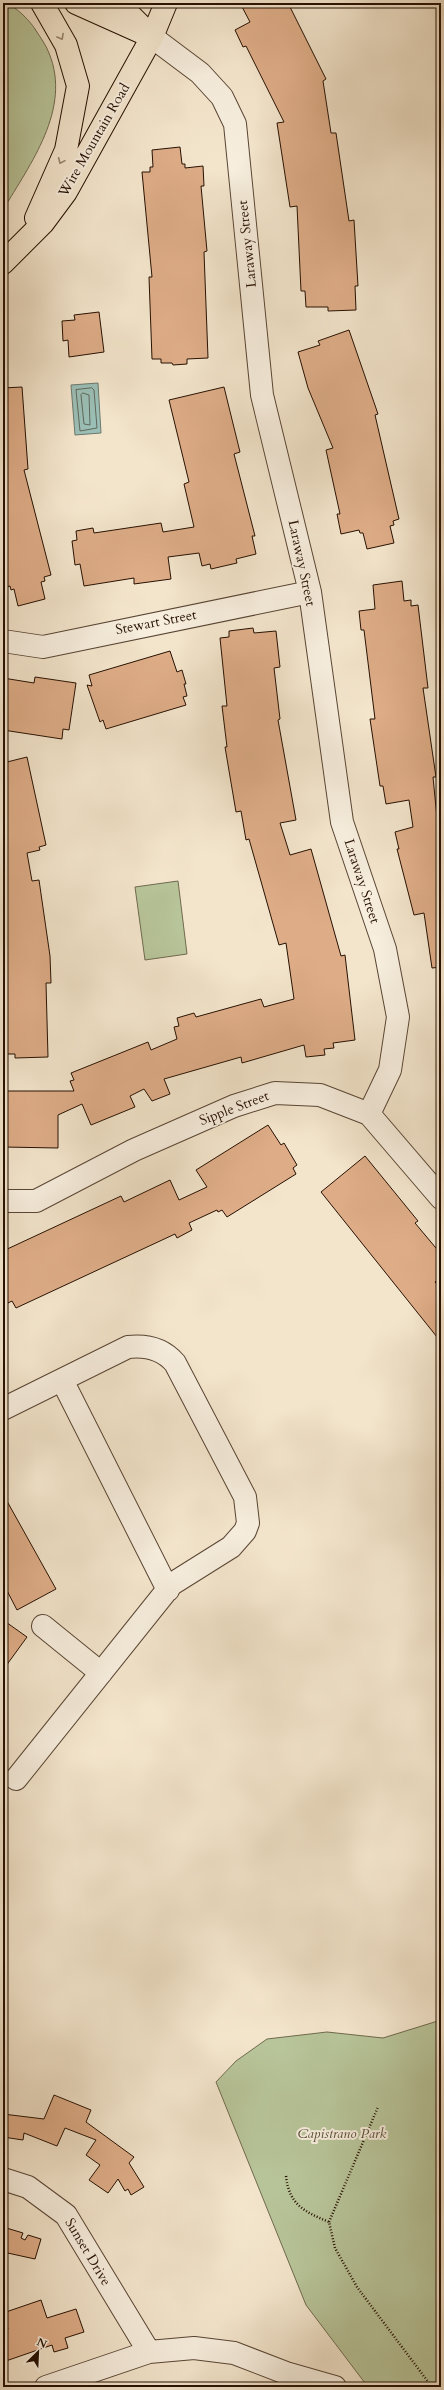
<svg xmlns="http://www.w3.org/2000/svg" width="444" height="2390" font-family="Cardo,serif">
  <rect width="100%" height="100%" fill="#f3e5cc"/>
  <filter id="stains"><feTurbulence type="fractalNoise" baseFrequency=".005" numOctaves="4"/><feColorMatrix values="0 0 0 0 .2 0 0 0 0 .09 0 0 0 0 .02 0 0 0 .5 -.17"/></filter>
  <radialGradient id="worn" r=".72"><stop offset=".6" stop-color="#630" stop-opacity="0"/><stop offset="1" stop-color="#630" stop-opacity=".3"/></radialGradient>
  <!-- green -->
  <path fill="#b8c59a" stroke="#6f6a4e" d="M3,3C13,3 30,21 35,29C40,37 46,45 49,53C72,109 30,164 3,210Z
    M178,881L187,954L145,960L135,887Z
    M441,2020V2387H368L306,2305L216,2082L236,2061L267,2039L327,2032L383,2038Z"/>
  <!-- water -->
  <path fill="#9bbfb6" stroke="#6c796e" d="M98,383L101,433L75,435L71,385Z"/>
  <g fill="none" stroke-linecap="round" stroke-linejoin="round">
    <!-- shore -->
    <path stroke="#60685c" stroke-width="1" d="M92,388L94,390L97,428L80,431L76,390Z
      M83,393L89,395L90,425L84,424L81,395Z"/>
  </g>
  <!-- building -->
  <path fill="#dead88" stroke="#261002" d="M240,3H288L326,79L323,81L331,133H336L349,221L354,220L358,286H355L356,310L328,311V307H306L305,291H301L297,206L290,207L277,123L284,122L246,46L243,47L235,30L250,22Z
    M180,147L182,164H185V168L203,166L204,186H201L207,251L204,252L208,358L187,359V364L173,365L172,363H161V359H152L149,277H152L142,172H150V167H153L152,150Z
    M99,312L104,352L69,357L68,340L63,341L62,321L75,320L74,315Z
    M349,330L378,414L375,415L399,519L393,521L394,525L390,526L394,543L367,549L363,533H360L359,530L341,534L337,514H340L326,450L333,448L308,388L298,352L320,345L318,341Z
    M22,387L28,469L24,470L51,575L44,577L45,581L41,582L45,599L18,606L14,589L11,590L10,586L3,588V388Z
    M224,387L240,452L234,454L255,536H252L256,554L236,559L237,563L211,569L210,564L202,566L199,553L168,557L171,579L134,584V578L84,586L80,564L75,565L72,541L77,540L76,531L93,528L94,533L161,523L163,532L194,527L184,484L189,482L169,400Z
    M402,581L404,601L411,600V606L418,605L428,688H423L436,777H433L437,818L441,817V967L432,968L424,913L414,915L397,849H399L395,832L413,827L409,800L386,804L383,786H380L370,719H375L364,630H361L359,611L375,609L373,585Z
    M253,628L254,633L276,631L280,667L274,668L280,719L278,720L296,820L280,823L290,855L311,849L341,956L345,955L355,1040L333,1043L334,1048L324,1049L325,1055L306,1057L304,1045L242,1063L241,1057L164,1079L170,1094L152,1101L144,1089L130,1096L135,1107L91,1125L82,1104L58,1115V1148L3,1147V1091H74L70,1081L74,1080L71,1073L148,1042L151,1050L177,1039L174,1027L179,1026L177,1018L194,1013L196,1017L261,999L264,1007L294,999L286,943L279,945L249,839L246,840L241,811L236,812L225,747H227L222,706H227L220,638L229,637V631Z
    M170,651L177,672L182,670L186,684H184L187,696L183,697L186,705L106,729L103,720L100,722L87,685L92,686L89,675Z
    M35,677L76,683L69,730L63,729L62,739L3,730V678L34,683Z
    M27,757L46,845L39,847L40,850L27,853L32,881L39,880L50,956L51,983H46L48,1057L15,1058V1054H3V763Z
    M268,1125L281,1145L284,1143L297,1165L293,1168L296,1174L227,1217L222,1210L218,1212L217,1210L189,1223L192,1230L177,1238L175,1234L16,1308L12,1301L8,1303L3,1291V1251L121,1196L124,1202L170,1180L179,1200L207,1187L196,1170Z
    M365,1156L418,1221L415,1223L441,1254V1276L435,1282L441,1289V1342L321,1192Z
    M3,1494L56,1589L17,1610L3,1583Z
    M3,1620L27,1637L3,1670Z
    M54,2095L91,2110L86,2122L134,2157L129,2163L144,2187L131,2195L128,2189L125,2191L118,2179L108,2193L89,2180L100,2165L86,2155L96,2140L65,2128L57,2146L24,2133L23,2140L3,2137V2114L44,2119Z
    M3,2227L23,2233L21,2238L25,2240L28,2235L41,2239L35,2259L3,2252Z
    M41,2300L47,2318L76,2309L84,2332L65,2338L68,2348L54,2352L52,2345L3,2362V2331L8,2329L3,2313Z"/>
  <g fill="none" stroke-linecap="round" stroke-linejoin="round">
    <defs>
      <path id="minor" d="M152,37L200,73L222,97L235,124L262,395L310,592L342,822L385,949L398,1017L390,1070L369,1114
        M3,641L43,647L310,592
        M3,1201H36L134,1150L234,1106L275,1093L320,1095L369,1114L441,1198
        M62,1380L168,1590
        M3,1409L128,1347C146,1345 163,1349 175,1363L245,1497L248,1523L245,1531L231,1547L172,1584L16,1779
        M43,1626L101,1673
        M3,2179L28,2187L66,2215L149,2352
        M46,2387L149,2352L194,2348L234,2353L286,2373L335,2387"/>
      <path id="major" d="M76,3L152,37
        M118,3L143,28
        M36,218L66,150L78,86L66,45L42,3
        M3,263L43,223L66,192L152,37L166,3"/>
    </defs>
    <!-- minor casing -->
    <use href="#minor" stroke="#594534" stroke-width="24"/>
    <!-- major casing -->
    <use href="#major" stroke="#261002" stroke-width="24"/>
    <!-- path -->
    <path stroke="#261002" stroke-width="2.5" stroke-dasharray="1 2" stroke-linecap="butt" d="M286,2176C289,2205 305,2212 329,2222L335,2248L357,2287L432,2387
      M329,2222L378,2107"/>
    <!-- minor -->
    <use href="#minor" stroke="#f7eede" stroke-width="22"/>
    <!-- major -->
    <use href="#major" stroke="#f3e5cc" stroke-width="22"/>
  </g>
  <!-- one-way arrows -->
  <defs><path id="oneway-chevron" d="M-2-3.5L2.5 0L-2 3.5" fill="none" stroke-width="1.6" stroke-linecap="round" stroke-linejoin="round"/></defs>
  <g stroke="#978571">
    <use href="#oneway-chevron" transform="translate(61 37) rotate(61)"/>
    <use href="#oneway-chevron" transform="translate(61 161) rotate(114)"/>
  </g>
  <g text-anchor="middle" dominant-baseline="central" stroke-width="4" stroke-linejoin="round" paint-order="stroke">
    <!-- street labels -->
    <g font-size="14" fill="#261002" stroke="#f7eede">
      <text transform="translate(94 140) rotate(-60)">Wire Mountain Road</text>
      <text transform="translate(247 244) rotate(-96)">Laraway Street</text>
      <text transform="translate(302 563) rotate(78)">Laraway Street</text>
      <text transform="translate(156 622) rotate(-11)">Stewart Street</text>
      <text transform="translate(362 881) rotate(72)">Laraway Street</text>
      <text transform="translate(234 1108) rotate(-21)">Sipple Street</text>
      <text transform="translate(88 2252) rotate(59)">Sunset Drive</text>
    </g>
    <!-- park labels -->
    <g font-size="14" font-style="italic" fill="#594f37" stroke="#f7eede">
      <text x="342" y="2133">Capistrano Park</text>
    </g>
  </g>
  <!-- margin -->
  <rect width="444" height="2390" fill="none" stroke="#f3e5cc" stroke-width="16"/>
  <rect x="4" y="4" width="436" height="2382" fill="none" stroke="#261002" stroke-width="2"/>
  <rect x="8" y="8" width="428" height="2374" fill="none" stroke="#261002"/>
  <!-- north arrow -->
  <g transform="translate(38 2352) rotate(24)" stroke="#f7eede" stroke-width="3" paint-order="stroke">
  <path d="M0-3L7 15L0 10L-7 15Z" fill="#261002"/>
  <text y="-6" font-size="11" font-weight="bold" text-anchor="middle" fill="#261002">N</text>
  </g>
  <rect width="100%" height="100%" filter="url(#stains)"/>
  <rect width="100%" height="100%" fill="url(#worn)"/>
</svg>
